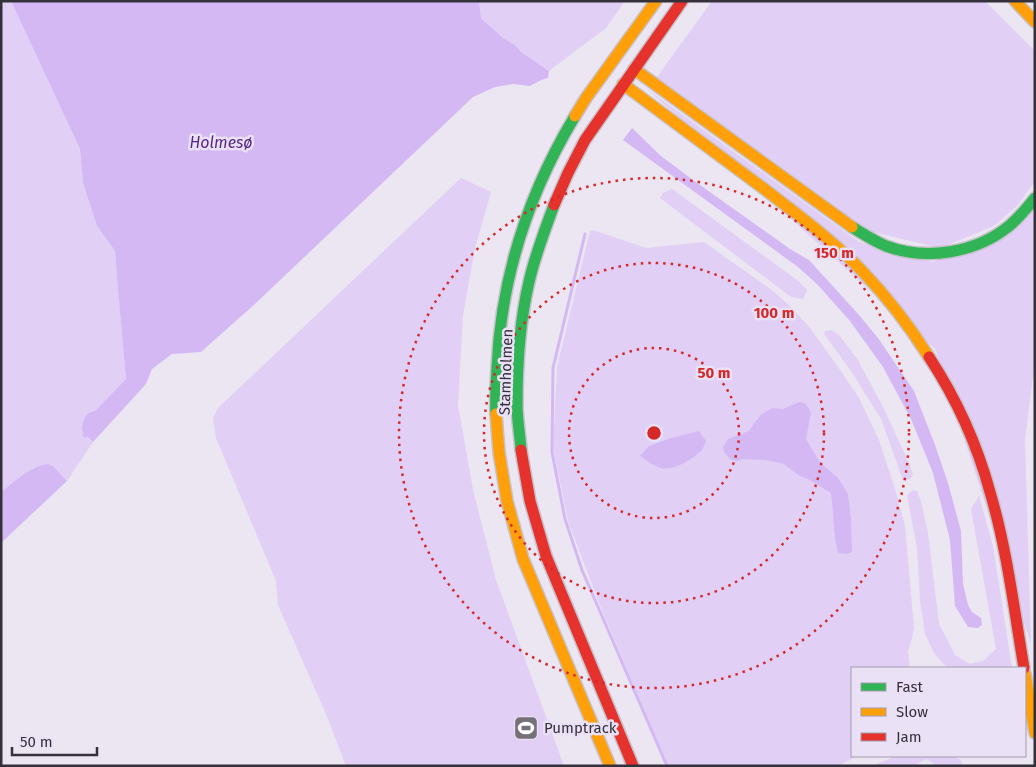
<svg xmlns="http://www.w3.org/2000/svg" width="1036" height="767" font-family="'Fira Sans',sans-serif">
  <rect width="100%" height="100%" fill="#ebe6f1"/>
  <!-- green -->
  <path fill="#e1cff6" d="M1,1H11L80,149L83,183L97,226L115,251L117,278L126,379L96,410L91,411L84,432L93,442L67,481L54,467L33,468L1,492Z
    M479,1H625L606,28L549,71L521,52L515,45L503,38L481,18Z
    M712,1H985L1035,51V181L1018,205L994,226L940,248L869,231L657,77Z
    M647,89L859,242L933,262L1035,206V360L1025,440L1031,644L935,349Z
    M461,178L491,192L475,248L463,315L458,405L473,490L496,580L564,766H346L326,714L278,605L276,581L216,438L213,418L218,408Z
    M672,189L797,280L807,290L803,299L791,297L660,198L663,193Z
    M593,230L646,248L704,242L773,291L792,308L810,328L838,367L859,398L879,440L895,489L905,526L914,628L911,642L908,651L910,668H852V756H858L838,766H668L601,608L568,521L553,447L557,367L590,231Z
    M831,330L839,335L858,360L883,407L909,463L913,475L910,479L903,481L897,463L881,419L851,371L824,334L825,331Z
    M913,490L917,491L921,501L928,533L939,624L955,655L970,664L983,661L996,649L971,509L979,496L993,546L1012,668H947L934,653L925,634L920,600L917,548L907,495Z
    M896,756H954L961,760L962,766H937L927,759L912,766H872Z"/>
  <!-- water -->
  <path fill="#d4b8f4" d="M11,1H479L481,18L503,38L515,45L521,52L549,71L548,78L541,80L530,86L513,84L495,87L473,97L257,302L201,352L172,354L152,369L146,384L93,442L87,436L85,438L82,435L84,433L82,430C83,419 85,413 96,410L126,379L117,278L115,251L97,226L83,183L80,149Z
    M632,128L661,156L693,180L790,249L809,260L859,315L878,338L914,391L935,445L948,483L961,531L963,584L968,605L972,612L981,618L982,625L978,628L968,627L955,606L950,540L933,473L911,419L883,367L850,321L817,284L798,267L623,140Z
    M799,402L805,403L811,412L806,439L818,459L824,466L838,478L848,494L851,520L852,552L847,554L838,553C833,534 834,513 831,493L808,479L800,476L784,464L766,460L743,459L737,461L730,459L724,452L723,447L728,439L749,431L755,422L761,415L772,408L783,409Z
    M699,431L706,441C705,444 703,449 701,451C692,460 673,471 661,468C653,466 646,460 640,456L649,446L671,438Z
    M48,464L54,467L67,481L1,543V492C16,481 30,466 48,464Z"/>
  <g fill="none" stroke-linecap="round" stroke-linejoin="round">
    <!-- stream -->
    <path stroke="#d4b8f4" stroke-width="3" d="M585,234L553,368L552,452L565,519L582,570L667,766"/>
    <defs>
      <path id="fast" d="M852,227C863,234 874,241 886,246C926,261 976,253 1009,226C1019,218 1027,208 1035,198
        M496,414C495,399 496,384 497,368C501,277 528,194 575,116
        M521,450C520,435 517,419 517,404C517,365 520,320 529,282C535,255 545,230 554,205"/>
      <path id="slow" d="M1015,1L1035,22
        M634,69L852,227
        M623,84C670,119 716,153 763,188C798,215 834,241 864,273C889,299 910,327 929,357
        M575,116L586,98L656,1
        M496,414L499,452L507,501L523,559L610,766
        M1025,674L1035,733"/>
      <path id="jam" d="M554,205L568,173L585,140L682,1
        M929,357C956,398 977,444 990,492C1007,549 1014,609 1024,668
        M521,450L530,501L546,556L633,766"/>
    </defs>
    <!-- fast casing -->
    <use href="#fast" stroke="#c6c2cb" stroke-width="14"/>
    <!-- slow casing -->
    <use href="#slow" stroke="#c6c2cb" stroke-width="14"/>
    <!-- jam casing -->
    <use href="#jam" stroke="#c6c2cb" stroke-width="14"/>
    <!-- fast -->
    <use href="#fast" stroke="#30b455" stroke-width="11"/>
    <!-- slow -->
    <use href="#slow" stroke="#ff9f0a" stroke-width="11"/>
    <!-- jam -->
    <use href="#jam" stroke="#e5322d" stroke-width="11"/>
  </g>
  <!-- distance rings -->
  <g fill="none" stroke="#d62828" stroke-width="2.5" stroke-dasharray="2.5 5">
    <circle cx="654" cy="433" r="85"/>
    <circle cx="654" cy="433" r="170"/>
    <circle cx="654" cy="433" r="255"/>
  </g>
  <!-- icons -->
  <defs>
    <symbol id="stadium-square" viewBox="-11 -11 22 22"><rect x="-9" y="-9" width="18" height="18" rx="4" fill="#75707a" stroke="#eae1f6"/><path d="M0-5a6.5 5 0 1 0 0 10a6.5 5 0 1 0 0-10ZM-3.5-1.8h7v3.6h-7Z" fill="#fff"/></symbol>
  </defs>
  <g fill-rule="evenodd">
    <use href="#stadium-square" x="512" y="714" width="28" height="28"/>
  </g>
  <g text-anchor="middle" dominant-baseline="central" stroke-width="5" stroke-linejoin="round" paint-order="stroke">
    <!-- street labels -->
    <g font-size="15" fill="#35313a" stroke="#eae1f6">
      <text transform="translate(506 372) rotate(-88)">Stamholmen</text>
    </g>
    <!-- poi labels -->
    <g font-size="15" fill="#35313a" stroke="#eae1f6" text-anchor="start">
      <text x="544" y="728">Pumptrack</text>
    </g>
    <!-- water labels -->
    <g font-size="16" font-style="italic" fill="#592884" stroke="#eae1f6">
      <text x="221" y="142">Holmesø</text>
    </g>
  </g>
  <circle cx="654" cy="433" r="8" fill="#d62828" stroke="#eae1f6" stroke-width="2.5"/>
  <g font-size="15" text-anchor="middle" font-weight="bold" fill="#d62828" stroke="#eae1f6" stroke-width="5" stroke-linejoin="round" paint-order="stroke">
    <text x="834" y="258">150 m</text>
    <text x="774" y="318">100 m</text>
    <text x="714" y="378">50 m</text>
  </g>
  <!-- border -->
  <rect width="1036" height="767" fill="none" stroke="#35313a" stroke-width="5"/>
  <!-- legend -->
  <rect x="851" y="667" width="175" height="90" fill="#eae1f6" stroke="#a29bab"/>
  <rect x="861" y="683" width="25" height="8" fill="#30b455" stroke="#a29bab"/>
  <text x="896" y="692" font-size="15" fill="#35313a">Fast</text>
  <rect x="861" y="708" width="25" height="8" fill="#ff9f0a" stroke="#a29bab"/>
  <text x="896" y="717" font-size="15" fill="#35313a">Slow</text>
  <rect x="861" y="733" width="25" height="8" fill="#e5322d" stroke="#a29bab"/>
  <text x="896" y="742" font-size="15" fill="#35313a">Jam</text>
  <!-- scale -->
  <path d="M12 747v8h85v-8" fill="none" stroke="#35313a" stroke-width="2.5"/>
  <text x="20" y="747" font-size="15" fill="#35313a" stroke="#eae1f6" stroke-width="4" paint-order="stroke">50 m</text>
</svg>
